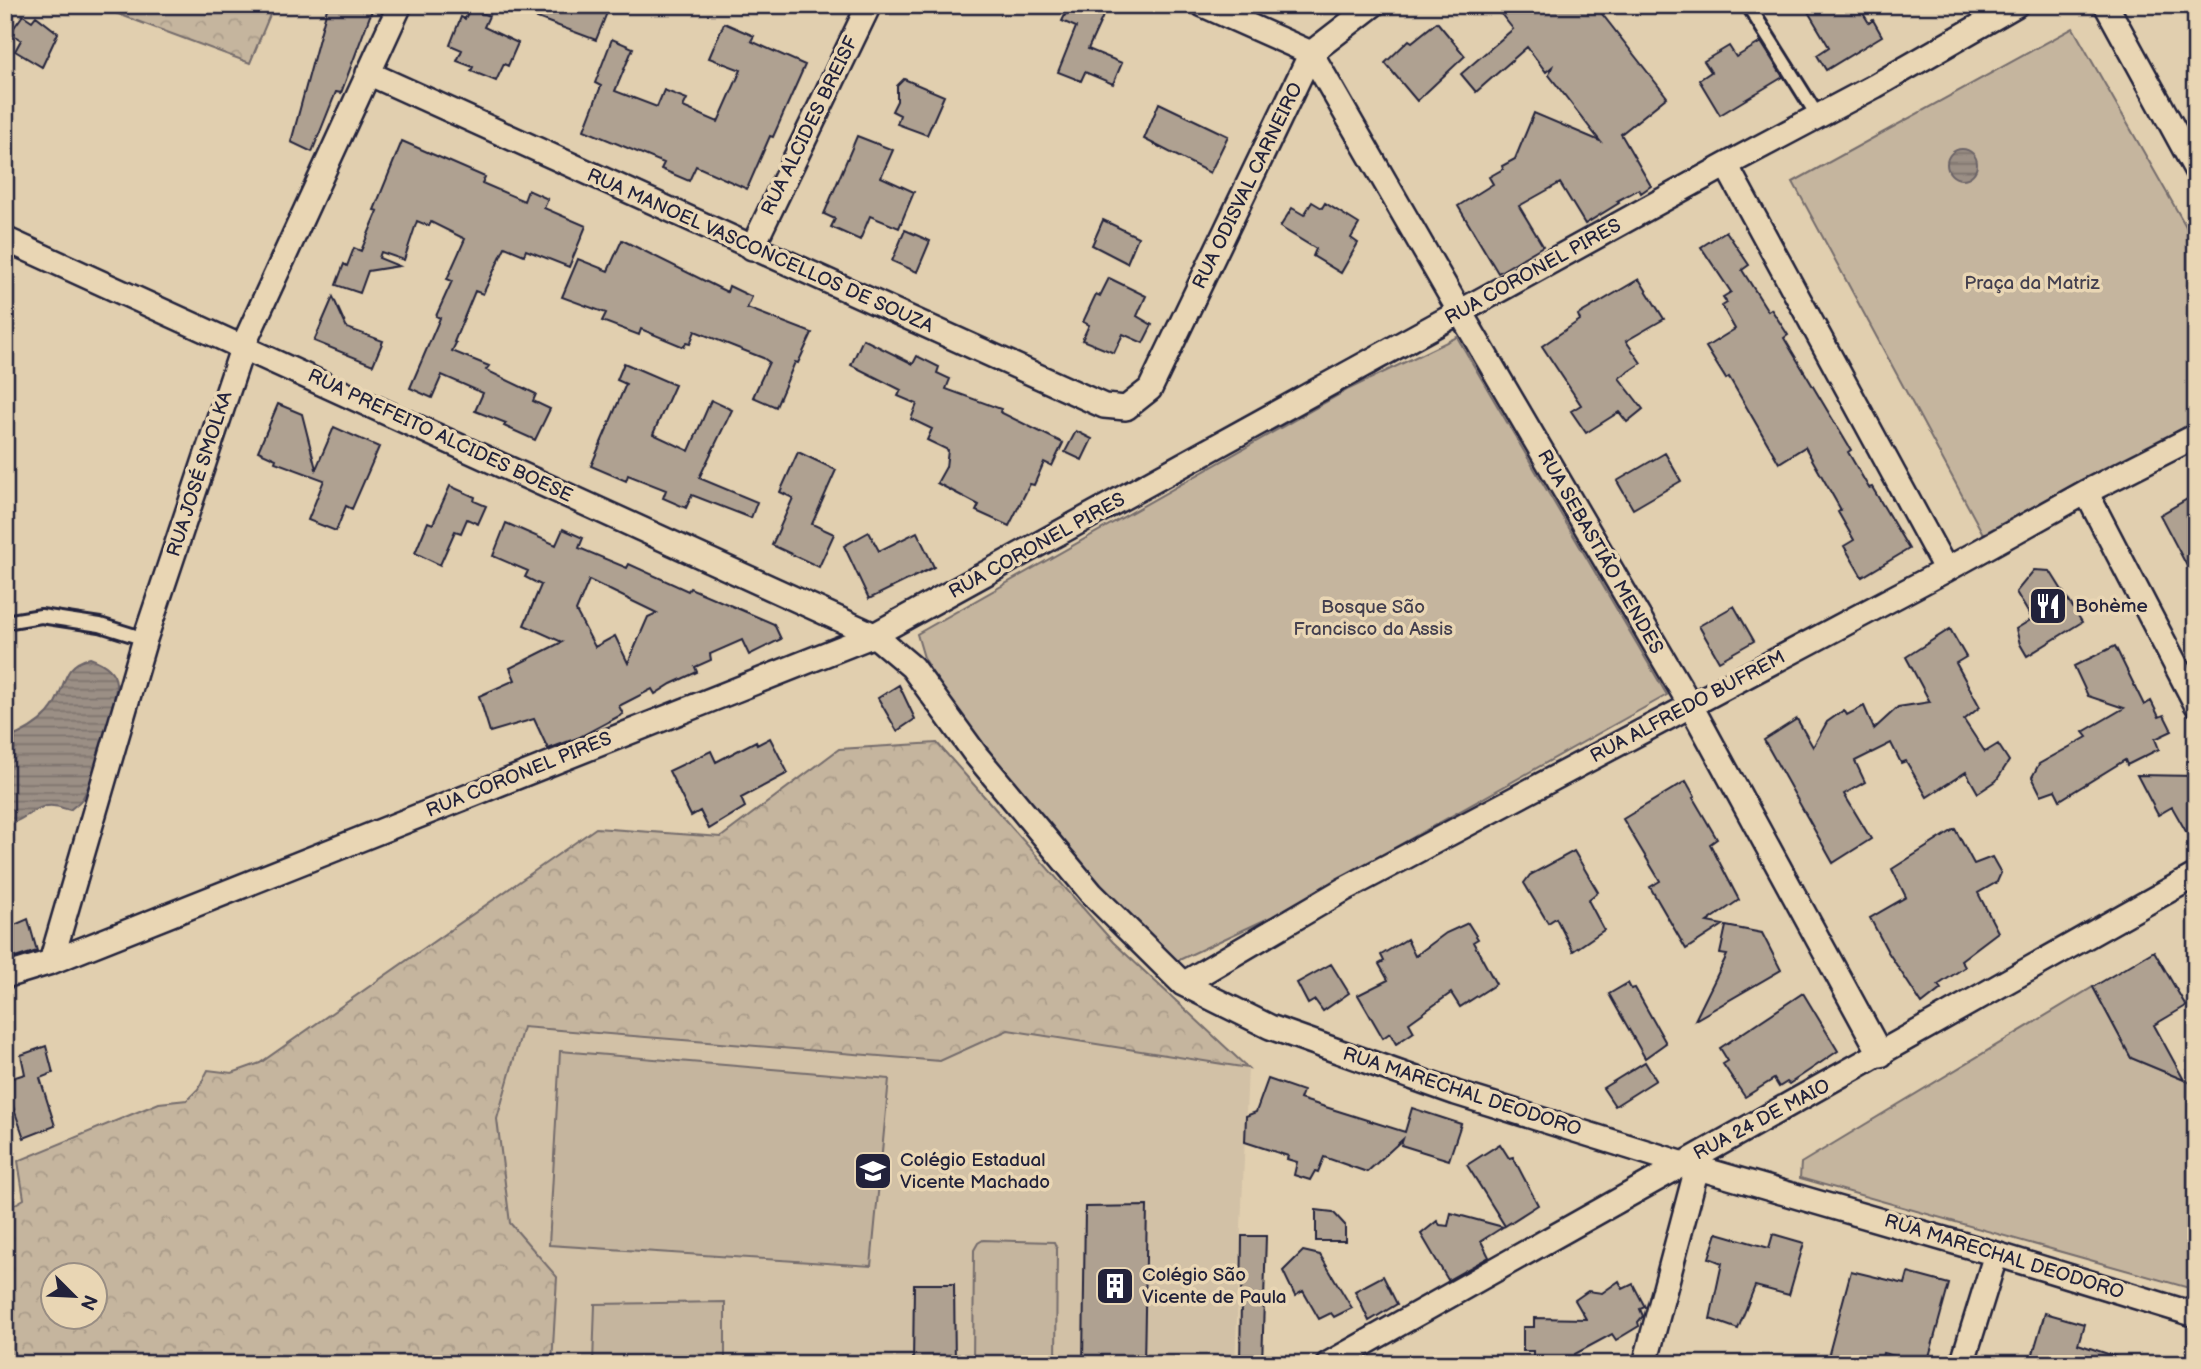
<svg xmlns="http://www.w3.org/2000/svg" width="2201" height="1369" font-family="'Balsamiq Sans',sans-serif">
  <defs>
    <pattern id="forest-crowns" width="20" height="18" patternUnits="userSpaceOnUse" patternTransform="scale(1.75)"><rect width="20" height="18" fill="#c5b59e"/><path d="M2 6a3 3 0 1 1 6 0M12 15a3 3 0 1 1 6 0" fill="none" stroke="#a99b89"/></pattern>
    <pattern id="water-rules" width="6" height="5" patternUnits="userSpaceOnUse" patternTransform="scale(1.75)"><rect width="6" height="5" fill="#9b8f85"/><path d="M0 2.5h6" fill="none" stroke="#7e746e"/></pattern>
  </defs>
  <rect width="100%" height="100%" fill="#e1cfaf"/>
  <filter id="ink" filterUnits="userSpaceOnUse"><feTurbulence type="fractalNoise" baseFrequency=".0143" numOctaves="2"/><feDisplacementMap in="SourceGraphic" scale="14" xChannelSelector="R" yChannelSelector="G"/><feConvolveMatrix kernelMatrix="1 2 1 2 8 2 1 2 1" color-interpolation-filters="sRGB"/></filter>
  <g filter="url(#ink)">
    <!-- built -->
    <path fill="#d2c1a6" d="M523,1027L939,1061L1008,1030L1248,1068L1235,1364H552L557,1277L510,1223L497,1119Z"/>
    <!-- forest -->
    <path fill="url(#forest-crowns)" stroke="#746c6c" stroke-width="2" fill-rule="evenodd" d="M94,5H274L250,63Z
      M937,743L1113,942L1248,1068L1008,1030L940,1061L523,1027L497,1119L510,1223L557,1277L552,1364H5V1210L24,1199L18,1161L159,1103L187,1100L198,1089L208,1070L232,1073L260,1063L596,828L721,837L839,749ZM52,1274H94V1316H52Z"/>
    <!-- park -->
    <path fill="#c5b59e" stroke="#746c6c" stroke-width="2" d="M2073,28L2196,244V420L2115,467L2088,477L1983,534L1793,182Z
      M1457,337L1667,695L1271,917L1177,961L1099,889L980,751L925,661L917,634L1349,389Z
      M2093,987L2131,1058L2196,1085V1290L1800,1178L1801,1163Z
      M560,1051L889,1079L871,1266L549,1245Z
      M983,1240L1054,1242L1057,1249L1056,1364H973L974,1250L978,1243Z
      M725,1302V1364H593L595,1304Z"/>
    <!-- water -->
    <path fill="url(#water-rules)" stroke="#6b6367" stroke-width="2" d="M1947 164a15 15 0 1 1 30 0a15 15 0 1 1-30 0Z
      M90,658C101,662 115,669 116,683C117,700 92,785 82,799C79,803 73,807 70,810C65,809 58,806 53,806C35,804 23,823 5,825V740C21,734 37,725 48,713C68,691 58,666 90,658Z"/>
    <!-- building -->
    <path fill="#afa191" stroke="#22223b" stroke-width="2" fill-rule="evenodd" d="M328,5H374L341,93L336,92L312,152L291,142Z
      M508,5H610L596,40L508,7Z
      M1070,5H1108L1088,49L1122,63L1113,84L1085,72L1081,81L1058,72L1076,27L1062,21Z
      M1494,5H1595L1667,97L1621,134L1651,186L1641,193L1639,189L1617,201L1619,203L1585,224L1560,183L1519,206L1543,246L1498,273L1458,206L1493,184L1489,177L1503,169L1502,166L1515,159L1534,113L1600,141L1549,75L1552,67L1546,72L1527,47L1476,92L1461,74L1513,29Z
      M1804,5H1858L1869,23L1873,20L1882,36L1826,70L1817,55L1829,47Z
      M470,8L489,16L484,27L518,43L508,66L504,64L496,81L471,71L473,67L457,61L462,50L450,45L461,17L465,19Z
      M23,15L32,21L36,16L58,33L42,67L15,51L21,40L10,33Z
      M1437,22L1465,56L1417,101L1385,63L1409,40L1412,42Z
      M724,23L754,36L751,41L805,65L773,137L770,136L747,189L696,166L689,181L661,169L664,163L584,130L601,86L595,83L612,39L633,48L615,91L657,107L664,90L687,99L683,107L718,122L741,70L709,58Z
      M1761,42L1783,77L1720,115L1699,80L1711,72L1704,61L1729,46L1736,57Z
      M904,79L944,96L927,135L897,124L900,115L892,111L897,101V86Z
      M1159,103L1228,136L1210,173L1144,139Z
      M857,136L893,150L881,177L914,192L899,228L870,216L860,240L831,227L835,219L824,214Z
      M402,141L485,177L482,183L524,201L528,190L548,199L544,208L586,226L569,267L526,250L524,255L505,247L483,294L475,291L454,342L456,343L452,351L489,366L486,370L536,394L533,401L550,409L535,440L504,426L506,423L475,411L483,393L442,375L432,398L410,388L440,318L436,316L452,281L447,279L465,239L431,222L429,226L417,221L404,260L381,252L379,258L399,266L368,271L360,293L336,285L344,264L347,266L354,248L361,251L378,211L374,210Z
      M1312,202L1322,208L1325,203L1359,224L1351,238L1358,243L1341,273L1313,256L1316,249L1280,227L1292,208L1304,215Z
      M1103,220L1138,237L1127,263L1092,245Z
      M905,230L930,241L917,272L892,261Z
      M1726,231L1749,265L1742,270L1768,311L1771,309L1788,335L1784,338L1851,450L1848,452L1869,488L1872,487L1909,549L1862,577L1844,546L1854,540L1838,512L1841,510L1805,447L1779,463L1729,377L1726,379L1706,347L1735,329L1722,306L1727,303L1723,297L1731,292L1701,247Z
      M622,240L727,292L729,286L752,297L747,308L812,333L798,363L795,362L776,407L753,397L769,362L763,358L695,331L690,344L686,343L684,347L641,329L639,335L602,321L606,313L562,297L578,259L608,271Z
      M1109,278L1146,296L1137,316L1152,325L1143,343L1123,334L1114,353L1082,340L1089,325L1083,322L1096,294L1100,296Z
      M1639,279L1664,319L1626,341L1641,363L1619,378L1643,409L1627,422L1619,412L1586,433L1571,411L1581,405L1542,346L1580,320L1578,315Z
      M333,297L347,328L383,341L373,365L314,341Z
      M863,339L913,364L917,356L939,367L937,373L950,379L946,389L1001,409L1000,412L1063,443L1052,466L1044,462L1034,485L1030,484L1009,526L976,511L979,505L937,483L946,467L948,450L927,440L932,429L911,419L917,404L898,396L901,390L851,365Z
      M624,363L675,385L653,434L689,451L711,400L732,410L699,478L757,502L751,518L692,495L686,508L663,498L666,490L628,475L626,481L591,466L626,384L617,380Z
      M278,404L302,414L316,469L334,427L379,447L352,509L346,506L336,531L308,520L324,480L275,462L276,459L258,451Z
      M1076,431L1092,439L1082,460L1065,452Z
      M798,452L836,470L812,524L834,534L819,567L772,545L793,498L780,492Z
      M1665,453L1681,481L1633,509L1617,481Z
      M450,486L475,497L474,501L486,506L478,524L467,519L461,533L455,531L440,565L415,553L428,522L433,524Z
      M2196,494V583L2160,515Z
      M506,523L556,545L563,529L583,538L579,548L627,568L629,564L688,591L690,588L774,624L781,639L749,655L742,640L710,654L711,660L695,667L697,672L671,684L655,694L652,689L619,706L623,714L580,737L548,749L534,719L490,732L479,696L515,680L510,668L562,642L524,625L541,585L525,577L528,571L493,556ZM589,580L657,613L648,617L628,663L615,636L595,647L576,611Z
      M869,532L879,551L917,532L934,567L869,599L844,546Z
      M2034,570L2050,571L2082,622L2027,656L2020,644L2016,629L2032,619L2016,592Z
      M1734,606L1754,641L1719,661L1699,626Z
      M1950,629L1966,657L1956,663L1980,707L1964,720L1985,752L1998,744L2009,761L1996,781L1978,793L1966,772L1927,797L1906,761L1901,763L1891,743L1855,761L1865,782L1844,794L1871,839L1833,863L1764,740L1797,719L1813,747L1827,722L1844,710L1847,715L1864,706L1874,729L1898,707L1930,702L1906,657Z
      M2115,646L2144,705L2151,701L2159,717L2164,715L2172,731L2155,739L2159,749L2127,765L2125,760L2060,800L2055,790L2041,795L2032,777L2039,764L2087,737L2083,732L2124,708L2088,696L2074,666Z
      M899,685L915,719L897,731L878,698Z
      M770,738L788,773L741,798L745,807L709,829L700,811L691,816L669,771L711,751L716,762L756,741L757,745Z
      M2137,775L2196,776V849L2172,807L2158,815Z
      M1686,781L1695,797L1693,798L1717,839L1710,844L1739,900L1707,922L1723,925L1686,949L1650,887L1660,881L1623,819Z
      M1955,829L1974,864L1992,857L2001,873L1997,882L1978,893L1998,932L1961,960L1965,967L1938,985L1941,989L1922,1004L1888,952L1870,918L1906,897L1892,869Z
      M1574,851L1598,892L1588,900L1604,930L1573,951L1556,918L1548,923L1524,883L1530,875Z
      M28,919L37,951L15,958L5,929Z
      M1468,923L1478,939L1473,942L1496,984L1460,1007L1451,993L1409,1023L1414,1032L1396,1044L1390,1033L1383,1038L1358,995L1388,980L1379,964L1384,961L1381,955L1407,939L1415,956L1446,933Z
      M1726,926L1762,933L1781,970L1695,1020L1727,955L1720,954Z
      M2154,951L2186,1006L2154,1025L2184,1080L2131,1058L2093,987Z
      M1331,964L1349,993L1323,1011L1315,1000L1308,1004L1297,983Z
      M1628,983L1631,989L1635,988L1666,1043L1645,1058L1609,994Z
      M1803,993L1838,1051L1789,1084L1787,1082L1779,1087L1774,1079L1745,1097L1723,1064L1728,1061L1720,1048Z
      M46,1046L53,1073L40,1078L55,1126L24,1138L9,1095L12,1078L25,1074L21,1055Z
      M1645,1062L1656,1080L1615,1106L1603,1088Z
      M1268,1079L1303,1091L1300,1099L1405,1132L1412,1108L1461,1124L1449,1160L1401,1145L1403,1139L1367,1172L1324,1157L1318,1172L1315,1171L1310,1180L1294,1175L1297,1162L1287,1159L1288,1156L1245,1142L1246,1116L1256,1112Z
      M1500,1144L1509,1158L1513,1157L1538,1205L1505,1226L1467,1165Z
      M1147,1206L1144,1364H1083L1085,1207Z
      M1316,1210L1333,1212L1345,1225V1241H1316Z
      M1451,1213L1503,1227L1481,1241L1489,1257L1448,1280L1421,1234L1437,1221L1440,1225L1448,1226Z
      M1717,1233L1769,1248L1773,1234L1804,1243L1789,1295L1755,1286L1738,1329L1710,1319L1722,1263L1709,1258Z
      M1242,1236H1266L1262,1364H1240Z
      M1303,1251L1320,1255L1352,1308L1334,1317L1331,1313L1319,1319L1303,1291L1295,1296L1283,1271Z
      M1851,1271L1905,1284L1908,1273L1949,1284L1927,1364L1883,1353L1880,1364H1853L1828,1357Z
      M1383,1276L1397,1304L1369,1321L1355,1291Z
      M1619,1281L1623,1289L1633,1284L1645,1307L1640,1309L1643,1316L1638,1322L1639,1326L1616,1340L1612,1334L1575,1354L1574,1364H1533V1351H1523V1327H1534V1318L1586,1319L1575,1300L1588,1291L1602,1293Z
      M914,1284H954L955,1364H913Z
      M2045,1313L2084,1324L2078,1344L2126,1360V1364H2030Z"/>
    <g fill="none" stroke-linecap="round" stroke-linejoin="round">
      <defs>
        <path id="service" d="M1748,5L1817,115
          M5,622L41,616L100,625L145,639"/>
        <path id="minor" d="M1203,5L1311,53L1460,312L1691,706L1881,1055
          M2106,5L2196,170
          M368,73L1104,406L1126,408L1150,389L1311,53L1373,5
          M1726,165L1946,570
          M5,239L874,635L912,667L976,755L1092,894L1183,984L1270,1027L1456,1093L1681,1163L1996,1254L2196,1315
          M752,248L869,5
          M2086,492L2196,704
          M51,962L145,639L243,346L400,5
          M5,976L51,962L874,635L1726,165L1875,86L2016,5
          M1183,984L1343,890L1946,570L2086,492L2196,436
          M1328,1364C1617,1200 1907,1040 2196,875
          M1645,1364L1697,1168
          M1962,1364L1996,1254"/>
      </defs>
      <!-- service casing -->
      <use href="#service" stroke="#22223b" stroke-width="18"/>
      <!-- minor casing -->
      <use href="#minor" stroke="#22223b" stroke-width="28"/>
      <!-- service -->
      <use href="#service" stroke="#e9d6b4" stroke-width="12"/>
      <!-- minor -->
      <use href="#minor" stroke="#e9d6b4" stroke-width="23"/>
    </g>
  </g>
  <!-- icons -->
  <defs>
    <symbol id="restaurant-square" viewBox="-11 -11 22 22"><rect x="-9" y="-9" width="18" height="18" rx="4" fill="#22223b" stroke="#e9d6b4"/><path d="M-5-6h1v4h1v-4h1v4h1v-4h1v5L-1.5 .5V6h-2V.5L-5-1ZM5-6V6H3V1.5H1.5Q1.5-4 5-6Z" fill="#fff"/></symbol>
    <symbol id="school-square" viewBox="-11 -11 22 22"><rect x="-9" y="-9" width="18" height="18" rx="4" fill="#22223b" stroke="#e9d6b4"/><path d="M0-5L7-2L0 1L-7-2ZM-4 1L0 2.5L4 1V4Q0 6-4 4Z" fill="#fff"/></symbol>
    <symbol id="building-square" viewBox="-11 -11 22 22"><rect x="-9" y="-9" width="18" height="18" rx="4" fill="#22223b" stroke="#e9d6b4"/><path d="M-4-6H4V6H1V3H-1V6H-4ZM-2.5-4.3h1.7v1.8h-1.7ZM.8-4.3h1.7v1.8H.8ZM-2.5-1h1.7V.8h-1.7ZM.8-1h1.7V.8H.8Z" fill="#fff"/></symbol>
  </defs>
  <g fill-rule="evenodd">
    <use href="#restaurant-square" x="2026" y="584" width="44" height="44"/>
    <use href="#school-square" x="851" y="1149" width="44" height="44"/>
    <use href="#building-square" x="1093" y="1264" width="44" height="44"/>
  </g>
  <g text-anchor="middle" dominant-baseline="central" stroke-width="7" stroke-linejoin="round" paint-order="stroke">
    <!-- street labels -->
    <g font-size="19" fill="#22223b" stroke="#e9d6b4">
      <text transform="translate(810 126) rotate(-64)">RUA ALCIDES BREISF</text>
      <text transform="translate(1248 186) rotate(-64)">RUA ODISVAL CARNEIRO</text>
      <text transform="translate(760 251) rotate(24)">RUA MANOEL VASCONCELLOS DE SOUZA</text>
      <text transform="translate(1533 272) rotate(-29)">RUA CORONEL PIRES</text>
      <text transform="translate(440 436) rotate(25)">RUA PREFEITO ALCIDES BOESE</text>
      <text transform="translate(200 474) rotate(-72)">RUA JOSÉ SMOLKA</text>
      <text transform="translate(1037 546) rotate(-29)">RUA CORONEL PIRES</text>
      <text transform="translate(1600 552) rotate(60)">RUA SEBASTIÃO MENDES</text>
      <text transform="translate(1688 707) rotate(-28)">RUA ALFREDO BUFREM</text>
      <text transform="translate(519 775) rotate(-22)">RUA CORONEL PIRES</text>
      <text transform="translate(1462 1092) rotate(18)">RUA MARECHAL DEODORO</text>
      <text transform="translate(1762 1120) rotate(-28)">RUA 24 DE MAIO</text>
      <text transform="translate(2004 1257) rotate(17)">RUA MARECHAL DEODORO</text>
    </g>
    <!-- park labels -->
    <g font-size="19" fill="#433f4f" stroke="#e9d6b4">
      <text x="2032" y="283">Praça da Matriz</text>
      <text x="1373" y="607">Bosque São<tspan x="1373" dy="22">Francisco da Assis</tspan></text>
    </g>
    <!-- poi labels -->
    <g font-size="19" fill="#22223b" stroke="#e9d6b4" text-anchor="start">
      <text x="2075" y="606">Bohème</text>
      <text x="900" y="1160">Colégio Estadual<tspan x="900" dy="22">Vicente Machado</tspan></text>
      <text x="1142" y="1275">Colégio São<tspan x="1142" dy="22">Vicente de Paula</tspan></text>
    </g>
  </g>
  <!-- margin -->
  <rect width="2201" height="1369" fill="none" stroke="#e9d6b4" stroke-width="28"/>
  <rect x="14" y="14" width="2173" height="1341" fill="none" stroke="#22223b" stroke-width="2.5" filter="url(#ink)"/>
  <!-- north arrow -->
  <g transform="translate(74 1296) rotate(114)"><circle r="33" fill="#e9d6b4" stroke="#998e84" stroke-width="2"/>
  <path d="M0-5L12 26L0 18L-12 26Z" fill="#22223b"/>
  <text y="-10" font-size="19" font-weight="bold" text-anchor="middle" fill="#22223b">N</text>
  </g>
</svg>
